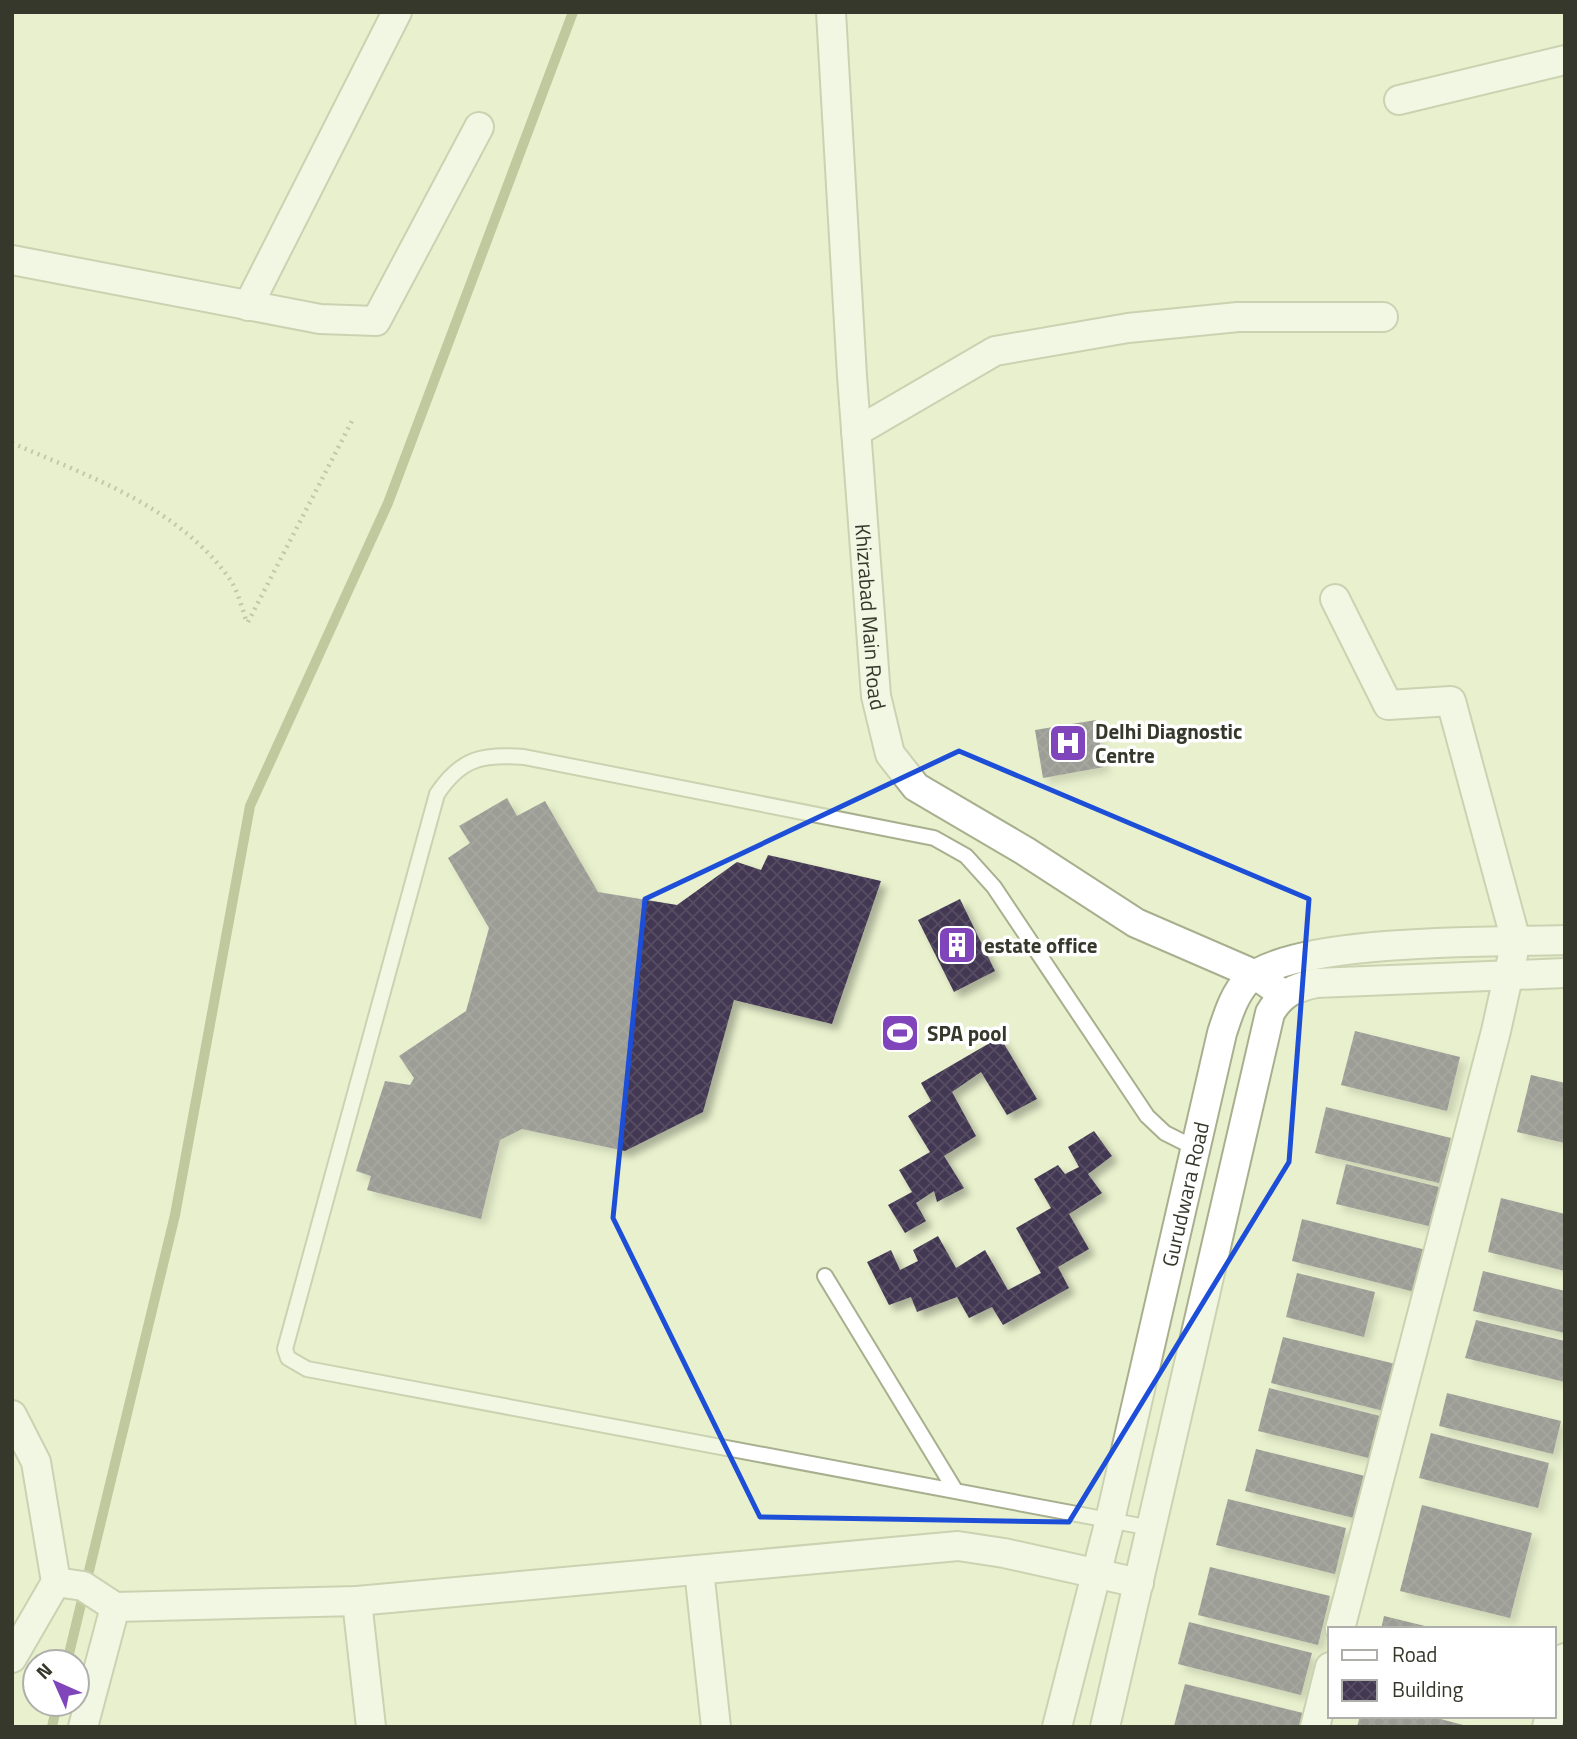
<svg xmlns="http://www.w3.org/2000/svg" width="1577" height="1739" font-family="'Titillium Web',sans-serif">
  <defs>
    <pattern id="building-cross-hatch" width="8" height="8" patternUnits="userSpaceOnUse" patternTransform="scale(1.75)"><rect width="8" height="8" fill="#433852"/><path d="M0 0l8 8M0 8l8-8" fill="none" stroke="#564d62"/></pattern>
    <filter id="shadow"><feDropShadow dx="6" dy="6" stdDeviation="3.5" flood-color="#0004"/></filter>
  </defs>
  <rect width="100%" height="100%" fill="#e8f0cd"/>
  <g fill="none" stroke-linecap="round" stroke-linejoin="round">
    <!-- stream -->
    <path stroke="#8f9963" stroke-width="10" d="M67,1662L175,1215L250,806L388,503L573,12
      M52,1727L57,1704"/>
  </g>
  <!-- building -->
  <path fill="url(#building-cross-hatch)" filter="url(#shadow)" d="M1096,720L1104,767L1043,778L1035,730Z
    M507,798L517,816L545,801L598,892L677,905L737,862L761,870L768,855L881,881L832,1024L734,1000L703,1112L625,1151L522,1129L500,1140L481,1219L367,1190L371,1176L356,1171L385,1081L410,1085L414,1078L399,1056L466,1011L489,928L448,858L470,843L459,826Z
    M960,899L995,971L954,992L918,920Z
    M1355,1031L1460,1057L1447,1111L1341,1085Z
    M1000,1037L1037,1099L1007,1115L981,1072L952,1092L976,1136L944,1156L964,1188L937,1202L934,1191L916,1203L926,1221L905,1233L888,1205L912,1192L899,1170L930,1152L908,1116L931,1101L921,1083Z
    M1531,1075L1565,1083V1143L1517,1132Z
    M1326,1107L1451,1138L1439,1183L1315,1153Z
    M1094,1131L1112,1156L1088,1174L1102,1193L1069,1214L1089,1249L1058,1267L1069,1288L1003,1325L992,1307L969,1318L957,1297L917,1312L911,1297L889,1305L867,1262L891,1250L900,1270L918,1261L913,1250L938,1236L956,1268L985,1250L1008,1290L1041,1273L1016,1228L1051,1208L1034,1179L1058,1165L1065,1174L1079,1167L1068,1147Z
    M1346,1164L1443,1188L1433,1227L1336,1204Z
    M1501,1198L1565,1214V1271L1488,1252Z
    M1302,1219L1426,1250L1415,1292L1292,1261Z
    M1483,1271L1565,1291V1333L1473,1311Z
    M1297,1273L1375,1292L1364,1337L1286,1317Z
    M1476,1320L1565,1341V1382L1465,1358Z
    M1283,1337L1404,1366L1392,1413L1271,1383Z
    M1269,1388L1384,1417L1373,1459L1258,1431Z
    M1447,1393L1561,1421L1553,1454L1439,1426Z
    M1431,1433L1549,1463L1538,1508L1419,1478Z
    M1256,1449L1365,1476L1354,1518L1245,1491Z
    M1228,1499L1346,1528L1335,1574L1216,1545Z
    M1422,1505L1532,1533L1510,1618L1400,1591Z
    M1210,1567L1330,1596L1318,1645L1198,1615Z
    M1384,1616L1433,1628V1629H1381Z
    M1189,1622L1312,1653L1301,1695L1178,1664Z
    M1185,1684L1303,1713L1300,1727L1174,1726Z
    M1360,1716H1429L1467,1726L1357,1727Z"/>
  <g fill="none" stroke-linecap="round" stroke-linejoin="round">
    <defs>
      <path id="service" d="M825,1276L955,1490
        M1151,1528L307,1369L288,1358L285,1349L437,794C461,758 482,754 524,757L934,838L966,856L994,887L1147,1116L1165,1133L1195,1148"/>
      <g id="minor">
        <path id="s1" d="M831,12L852,376L876,696L890,754L916,787L1025,851L1136,923L1256,975L1284,995"/>
        <path d="M1399,100L1565,60"/>
        <path d="M12,260L320,319L376,321L479,127"/>
        <path d="M248,306L397,12"/>
        <path d="M856,432L995,351L1128,328L1238,317H1383"/>
        <path d="M1335,599L1388,705L1451,701L1516,941L1496,1031L1340,1629"/>
        <path d="M12,1415L36,1462L56,1582L12,1658"/>
        <path d="M699,1570L716,1727"/>
        <path d="M56,1582L83,1586L115,1607L357,1601L958,1546L1004,1553L1139,1583"/>
        <path d="M357,1601L371,1727"/>
        <path d="M1554,1699L1565,1658"/>
        <path d="M83,1727L115,1607"/>
        <path id="s2" d="M1057,1727L1110,1520L1222,1033C1228,1015 1234,994 1248,980C1293,938 1499,942 1565,940"/>
        <path d="M1105,1727L1270,1013C1282,993 1294,988 1316,983L1565,973"/>
        <path d="M1315,1727L1330,1667"/>
        <path d="M1547,1727L1550,1716"/>
      </g>
    </defs>
    <!-- service casing -->
    <use href="#service" stroke="#a7af8e" stroke-width="18"/>
    <!-- minor casing -->
    <use href="#minor" stroke="#a7af8e" stroke-width="32"/>
    <!-- path -->
    <path stroke="#939980" stroke-width="4.5" stroke-dasharray="2 5" stroke-linecap="butt" d="M12,443C90,477 177,506 229,578C238,590 242,609 247,623
      M248,622L352,421"/>
    <!-- service -->
    <use href="#service" stroke="#fff" stroke-width="14"/>
    <!-- minor -->
    <use href="#minor" stroke="#fff" stroke-width="28"/>
  </g>
  <!-- marked area -->
  <path d="M0 0H1577V1739H0ZM959,751L1309,899L1289,1162L1069,1522L760,1517L613,1218L645,899Z" fill="#e8f0cd" fill-opacity=".55" fill-rule="evenodd"/>
  <path fill="none" stroke="#1d4ed8" stroke-width="5" stroke-linejoin="round" d="M959,751L1309,899L1289,1162L1069,1522L760,1517L613,1218L645,899Z"/>
  <!-- icons -->
  <defs>
    <symbol id="hospital-square" viewBox="-11 -11 22 22"><rect x="-9" y="-9" width="18" height="18" rx="4" fill="#8045bb" stroke="#fff"/><path d="M-5-5h3v3.5h4V-5h3V5h-3V1.5h-4V5h-3Z" fill="#fff"/></symbol>
    <symbol id="building-square" viewBox="-11 -11 22 22"><rect x="-9" y="-9" width="18" height="18" rx="4" fill="#8045bb" stroke="#fff"/><path d="M-4-6H4V6H1V3H-1V6H-4ZM-2.5-4.3h1.7v1.8h-1.7ZM.8-4.3h1.7v1.8H.8ZM-2.5-1h1.7V.8h-1.7ZM.8-1h1.7V.8H.8Z" fill="#fff"/></symbol>
    <symbol id="stadium-square" viewBox="-11 -11 22 22"><rect x="-9" y="-9" width="18" height="18" rx="4" fill="#8045bb" stroke="#fff"/><path d="M0-5a6.5 5 0 1 0 0 10a6.5 5 0 1 0 0-10ZM-3.5-1.8h7v3.6h-7Z" fill="#fff"/></symbol>
  </defs>
  <g fill-rule="evenodd">
    <use href="#hospital-square" x="1046" y="721" width="44" height="44"/>
    <use href="#building-square" x="935" y="923" width="44" height="44"/>
    <use href="#stadium-square" x="878" y="1011" width="44" height="44"/>
  </g>
  <g text-anchor="middle" dominant-baseline="central" stroke-width="7" stroke-linejoin="round" paint-order="stroke">
    <!-- street labels -->
    <g font-size="21" fill="#35382a" stroke="#fff">
      <text stroke="none"><textPath href="#s1" startOffset="606">Khizrabad Main Road</textPath></text>
      <text stroke="none"><textPath href="#s2" startOffset="548">Gurudwara Road</textPath></text>
    </g>
    <!-- poi labels -->
    <g font-size="21" font-weight="bold" fill="#35382a" stroke="#fff" text-anchor="start">
      <text x="1095" y="731">Delhi Diagnostic<tspan x="1095" dy="24">Centre</tspan></text>
      <text x="984" y="945">estate office</text>
      <text x="927" y="1033">SPA pool</text>
    </g>
  </g>
  <!-- border -->
  <rect width="1577" height="1739" fill="none" stroke="#35382a" stroke-width="28"/>
  <!-- legend -->
  <rect x="1328" y="1627" width="228" height="91" fill="#ffffff" stroke="#aeafaa" stroke-width="2"/>
  <rect x="1342" y="1650" width="35" height="10" fill="#ffffff" stroke="#aeafaa" stroke-width="2"/>
  <text x="1392" y="1662" font-size="21" fill="#35382a">Road</text>
  <rect x="1342" y="1680" width="35" height="21" fill="url(#building-cross-hatch)" stroke="#aeafaa" stroke-width="2"/>
  <text x="1392" y="1697" font-size="21" fill="#35382a">Building</text>
  <!-- north arrow -->
  <g transform="translate(56 1683) rotate(315)"><circle r="33" fill="#ffffff" stroke="#aeafaa" stroke-width="2"/>
  <path d="M0-5L12 26L0 18L-12 26Z" fill="#8045bb"/>
  <text y="-10" font-size="19" font-weight="bold" text-anchor="middle" fill="#35382a">N</text>
  </g>
</svg>
